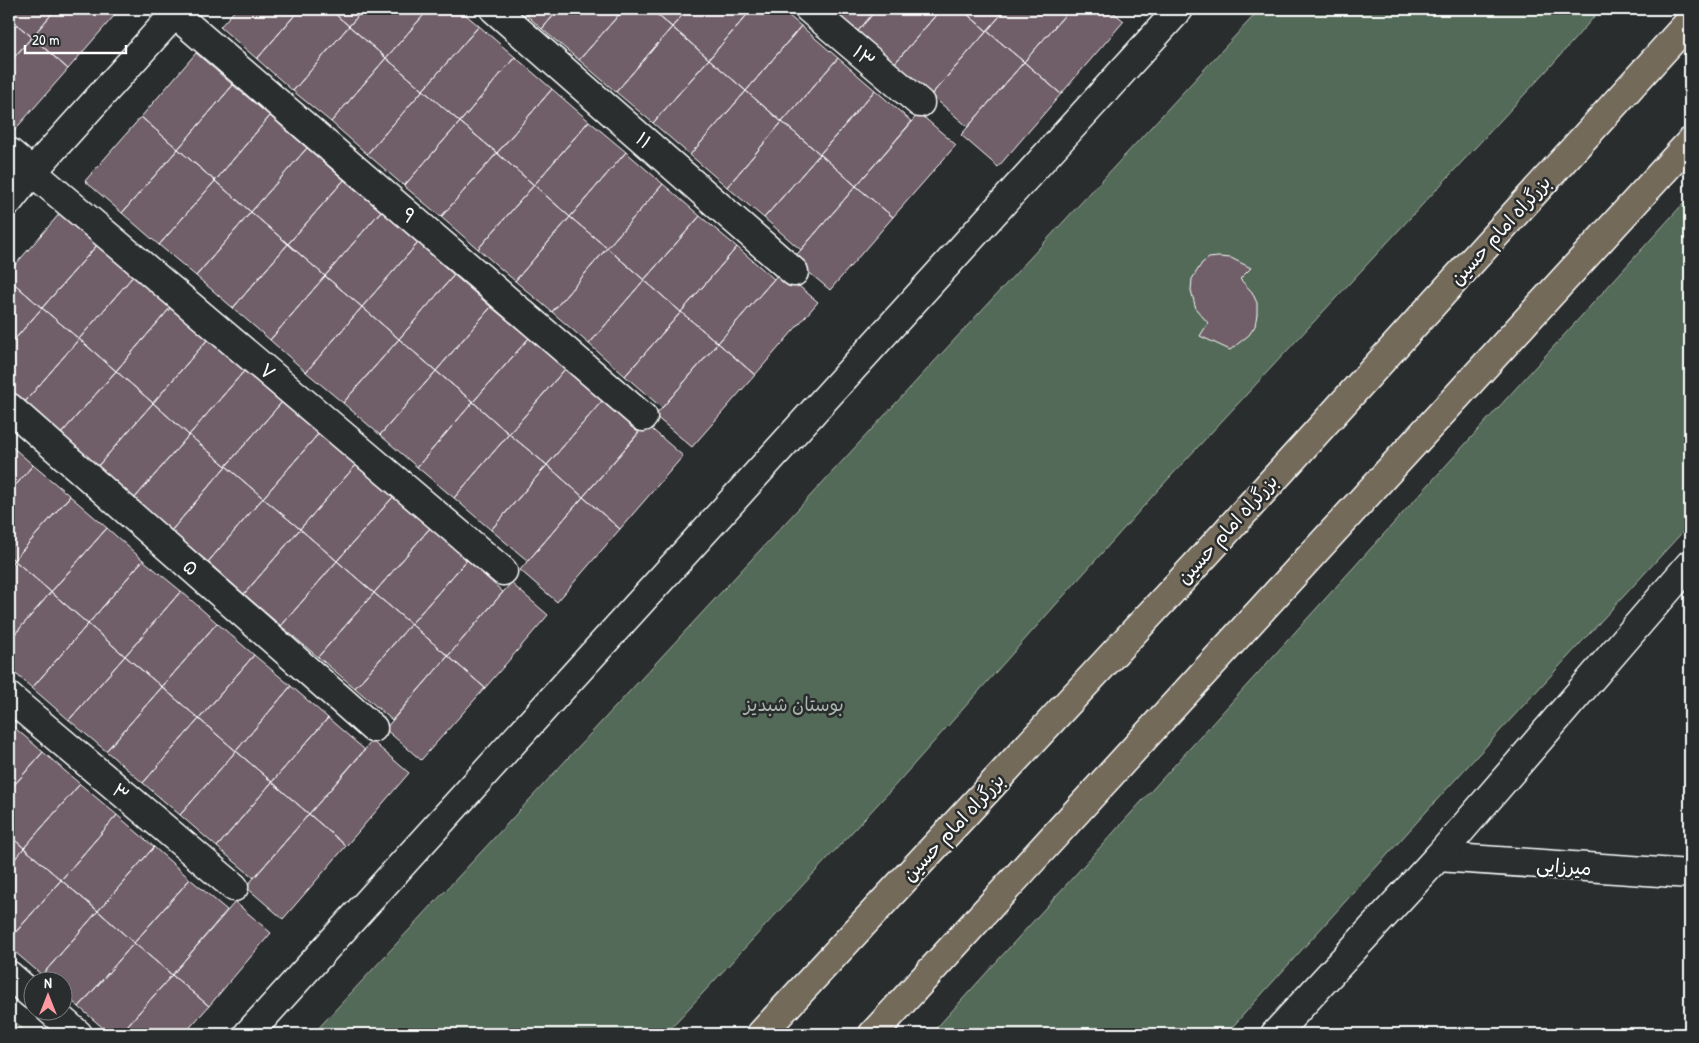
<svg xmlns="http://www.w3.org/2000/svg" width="1699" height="1043" font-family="'Patrick Hand','Playpen Sans Arabic',sans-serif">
  <rect width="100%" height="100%" fill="#2a2d2e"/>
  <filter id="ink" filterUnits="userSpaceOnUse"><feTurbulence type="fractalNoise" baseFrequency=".02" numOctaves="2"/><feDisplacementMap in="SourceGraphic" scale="10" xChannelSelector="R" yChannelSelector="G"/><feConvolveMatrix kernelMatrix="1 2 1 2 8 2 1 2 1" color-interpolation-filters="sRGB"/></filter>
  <g filter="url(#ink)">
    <!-- green -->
    <path fill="#536b58" stroke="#a9b5ac" d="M1260,9H1601L1550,67L1158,490L890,791L665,1034H313Z
      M1690,196V524L1444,792L1226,1034H931Z
      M9,1016L28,1034H9Z"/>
    <!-- building -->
    <path fill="#6f5e67" stroke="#fff" d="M9,9H56L32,37L9,18Z
      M56,9H120L68,69L32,37Z
      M236,9H300L257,59L220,27Z
      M300,9H329L349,26L293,91L257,59Z
      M329,9H364L349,26Z
      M364,9H429L386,58L349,26Z
      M429,9H459L479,26L423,90L386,58Z
      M520,9H559L542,29Z
      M559,9H624L579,60L542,29Z
      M624,9H650L672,27L616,92L579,60Z
      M650,9H688L672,27Z
      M688,9H752L709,59L672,27Z
      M752,9H781L801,26L746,91L709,59Z
      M831,9H877L858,31Z
      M877,9H941L895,63L858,31Z
      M941,9H961L987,31L931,95L895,63Z
      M961,9H1006L987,31Z
      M1006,9H1070L1024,62L987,31Z
      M1070,9H1109L1124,21L1061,94L1024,62Z
      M9,18L32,37L9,63Z
      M349,26L386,58L331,122L293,91Z
      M479,26L515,57L460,122L423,90Z
      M801,26L838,58L782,122L746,91Z
      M672,27L709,59L653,123L616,92Z
      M987,31L1024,62L968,127L931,95Z
      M32,37L68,69L12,133L9,130V63Z
      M196,53L233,85L178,149L141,117Z
      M515,57L552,89L497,153L460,122Z
      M386,58L423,90L367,154L331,122Z
      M838,58L875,90L820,154L782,122Z
      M709,59L746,91L690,155L653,123Z
      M1024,62L1061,94L998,167L961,135Z
      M233,85L270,116L215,181L178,149Z
      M552,89L589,121L534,185L497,153Z
      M423,90L460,122L404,186L367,154Z
      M875,90L912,122L856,186L820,154Z
      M746,91L782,122L727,187L690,155Z
      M919,113L956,145L893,217L856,186Z
      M270,116L307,148L251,212L215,181Z
      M141,117L178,149L122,213L85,181Z
      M589,121L626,152L570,217L534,185Z
      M460,122L497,153L441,217L404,186Z
      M782,122L820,154L764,218L727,187Z
      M307,148L344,180L288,244L251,212Z
      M178,149L215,181L159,245L122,213Z
      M626,152L663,184L607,248L570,217Z
      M497,153L534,185L478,249L441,217Z
      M820,154L856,186L801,250L764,218Z
      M344,180L381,211L325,276L288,244Z
      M215,181L251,212L196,276L159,245Z
      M663,184L700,216L644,280L607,248Z
      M534,185L570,217L515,281L478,249Z
      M856,186L893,217L830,290L793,259Z
      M381,211L418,243L362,307L325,276Z
      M61,212L98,244L42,308L9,279V272Z
      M251,212L288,244L233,308L196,276Z
      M700,216L737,247L681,312L644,280Z
      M570,217L607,248L552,312L515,281Z
      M418,243L454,275L399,339L362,307Z
      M98,244L134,275L79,339L42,308Z
      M288,244L325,276L270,340L233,308Z
      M737,247L774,279L718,343L681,312Z
      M607,248L644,280L589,344L552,312Z
      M1218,257L1231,258L1251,268L1240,279L1252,292L1257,303V314L1255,326L1249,335L1230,350L1200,336L1208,323L1196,309L1191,290L1192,279L1202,263L1209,258Z
      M781,271L818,302L755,375L718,343Z
      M134,275L171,307L116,371L79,339Z
      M454,275L491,307L436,371L399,339Z
      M325,276L362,307L306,372L270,340Z
      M9,279L42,308L9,346Z
      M644,280L681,312L625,376L589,344Z
      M171,307L208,339L153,403L116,371Z
      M362,307L399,339L343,403L306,372Z
      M491,307L529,338L473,402L436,371Z
      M42,308L79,339L23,404L9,391V346Z
      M681,312L718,343L662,408L625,376Z
      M529,338L565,369L509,434L473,402Z
      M79,339L116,371L60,435L23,404Z
      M208,339L245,370L189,435L153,403Z
      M399,339L436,371L380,435L343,403Z
      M718,343L755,375L692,447L655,416Z
      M565,369L602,401L547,465L509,434Z
      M245,370L282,402L226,466L189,435Z
      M116,371L153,403L97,467L60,435Z
      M436,371L473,402L417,467L380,435Z
      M602,401L639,433L583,497L547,465Z
      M282,402L319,433L263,498L226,466Z
      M473,402L509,434L454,498L417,467Z
      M153,403L189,435L134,499L97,467Z
      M646,424L683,456L620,529L583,497Z
      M319,433L356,465L300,529L263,498Z
      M509,434L547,465L491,530L454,498Z
      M189,435L226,466L171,531L134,499Z
      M9,444L33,465L9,493Z
      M33,465L70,496L14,560L9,556V493Z
      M356,465L393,497L337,561L300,529Z
      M547,465L583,497L528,561L491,530Z
      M226,466L263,498L208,562L171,531Z
      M70,496L107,528L51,592L14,560Z
      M393,497L430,528L374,593L337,561Z
      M583,497L620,529L557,602L520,570Z
      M263,498L300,529L244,594L208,562Z
      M107,528L143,560L88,624L51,592Z
      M430,528L467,560L411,624L374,593Z
      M300,529L337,561L281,626L244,594Z
      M9,556L14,560L9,567Z
      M14,560L51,592L9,641V567Z
      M143,560L181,591L125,656L88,624Z
      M467,560L503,592L448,656L411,624Z
      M337,561L374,593L318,657L281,626Z
      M511,583L548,615L485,688L448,656Z
      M181,591L217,623L162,687L125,656Z
      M51,592L88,624L32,688L9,668V641Z
      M374,593L411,624L355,688L318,657Z
      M217,623L254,655L199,719L162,687Z
      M88,624L125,656L69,720L32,688Z
      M411,624L448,656L392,720L355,688Z
      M254,655L291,686L236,751L199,719Z
      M125,656L162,687L106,751L69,720Z
      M448,656L485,688L421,760L385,729Z
      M291,686L328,718L272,782L236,751Z
      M162,687L199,719L143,783L106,751Z
      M328,718L365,750L309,814L272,782Z
      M199,719L236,751L180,815L143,783Z
      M9,723L43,752L9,791Z
      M372,741L409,773L346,846L309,814Z
      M236,751L272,782L217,847L180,815Z
      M43,752L80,784L24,848L9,835V791Z
      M272,782L309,814L254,878L217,847Z
      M80,784L117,815L61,880L24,848Z
      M309,814L346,846L283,919L246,887Z
      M117,815L154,847L98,911L61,880Z
      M9,835L24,848L9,866Z
      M154,847L190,879L134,943L98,911Z
      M24,848L61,880L9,940V866Z
      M190,879L227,910L172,975L134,943Z
      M61,880L98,911L42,975L9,947V940Z
      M235,902L271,933L209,1006L172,975Z
      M98,911L134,943L79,1007L62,993V980H48L42,975Z
      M134,943L172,975L120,1034H110L79,1007Z
      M172,975L209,1006L184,1034H120Z"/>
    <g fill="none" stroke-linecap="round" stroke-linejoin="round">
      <defs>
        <path id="street" d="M169,9L643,417
          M494,9L794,272
          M809,9L920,103
          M9,152L503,571
          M9,201L32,172L179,9
          M9,407L373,728
          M9,697L234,887
          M1438,857L1690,874
          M9,975L32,995
          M50,1010L78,1034
          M248,1034L1179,9"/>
        <path id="secondary" d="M1275,1034L1438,857L1690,564"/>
        <path id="highway" d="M761,1034L1207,553L1690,21
          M873,1034L1690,142"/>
      </defs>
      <!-- street casing -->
      <use href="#street" stroke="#fff" stroke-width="31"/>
      <!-- secondary casing -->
      <use href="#secondary" stroke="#fff" stroke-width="31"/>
      <!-- highway casing -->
      <use href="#highway" stroke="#fff" stroke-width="31"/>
      <!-- street -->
      <use href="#street" stroke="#2a2d2e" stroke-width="28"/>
      <!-- secondary -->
      <use href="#secondary" stroke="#2a2d2e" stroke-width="28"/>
      <!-- highway -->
      <use href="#highway" stroke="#736b5a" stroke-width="28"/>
    </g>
  </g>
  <g text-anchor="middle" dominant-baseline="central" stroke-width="5" stroke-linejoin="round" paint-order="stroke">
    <!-- street labels -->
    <g font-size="19" fill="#fff" stroke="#2a2d2e">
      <text transform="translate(864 56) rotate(41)">۱۳</text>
      <text transform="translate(644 140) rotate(41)">۱۱</text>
      <text transform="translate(409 215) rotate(41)">۹</text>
      <text transform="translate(1500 230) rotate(-48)">بزرگراه امام حسین</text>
      <text transform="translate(268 371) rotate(40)">۷</text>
      <text transform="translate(1227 529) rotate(-48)">بزرگراه امام حسین</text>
      <text transform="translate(191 567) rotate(41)">۵</text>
      <text transform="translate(121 792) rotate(40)">۳</text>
      <text transform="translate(953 827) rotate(-47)">بزرگراه امام حسین</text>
      <text transform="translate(1564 866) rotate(4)">میرزایی</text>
    </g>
    <!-- park labels -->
    <g font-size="19" fill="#a9b5ac" stroke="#2a2d2e">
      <text x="794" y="704">بوستان شبدیز</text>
    </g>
  </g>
  <!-- margin -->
  <rect width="1699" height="1043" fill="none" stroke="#2a2d2e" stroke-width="30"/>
  <rect x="15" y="15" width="1669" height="1013" fill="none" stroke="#fff" stroke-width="2" filter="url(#ink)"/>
  <!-- north arrow -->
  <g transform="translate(48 996)"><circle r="24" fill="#2a2d2e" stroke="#7f8182"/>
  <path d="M0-4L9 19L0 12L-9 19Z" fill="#ff9aa2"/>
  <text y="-8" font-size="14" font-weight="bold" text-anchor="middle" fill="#ffffff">N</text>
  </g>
  <!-- scale -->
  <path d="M25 45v8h101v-8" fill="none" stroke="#ffffff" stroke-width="2.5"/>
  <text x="32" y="45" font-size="15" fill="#ffffff" stroke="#2a2d2e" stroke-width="4" paint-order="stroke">20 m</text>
</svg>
